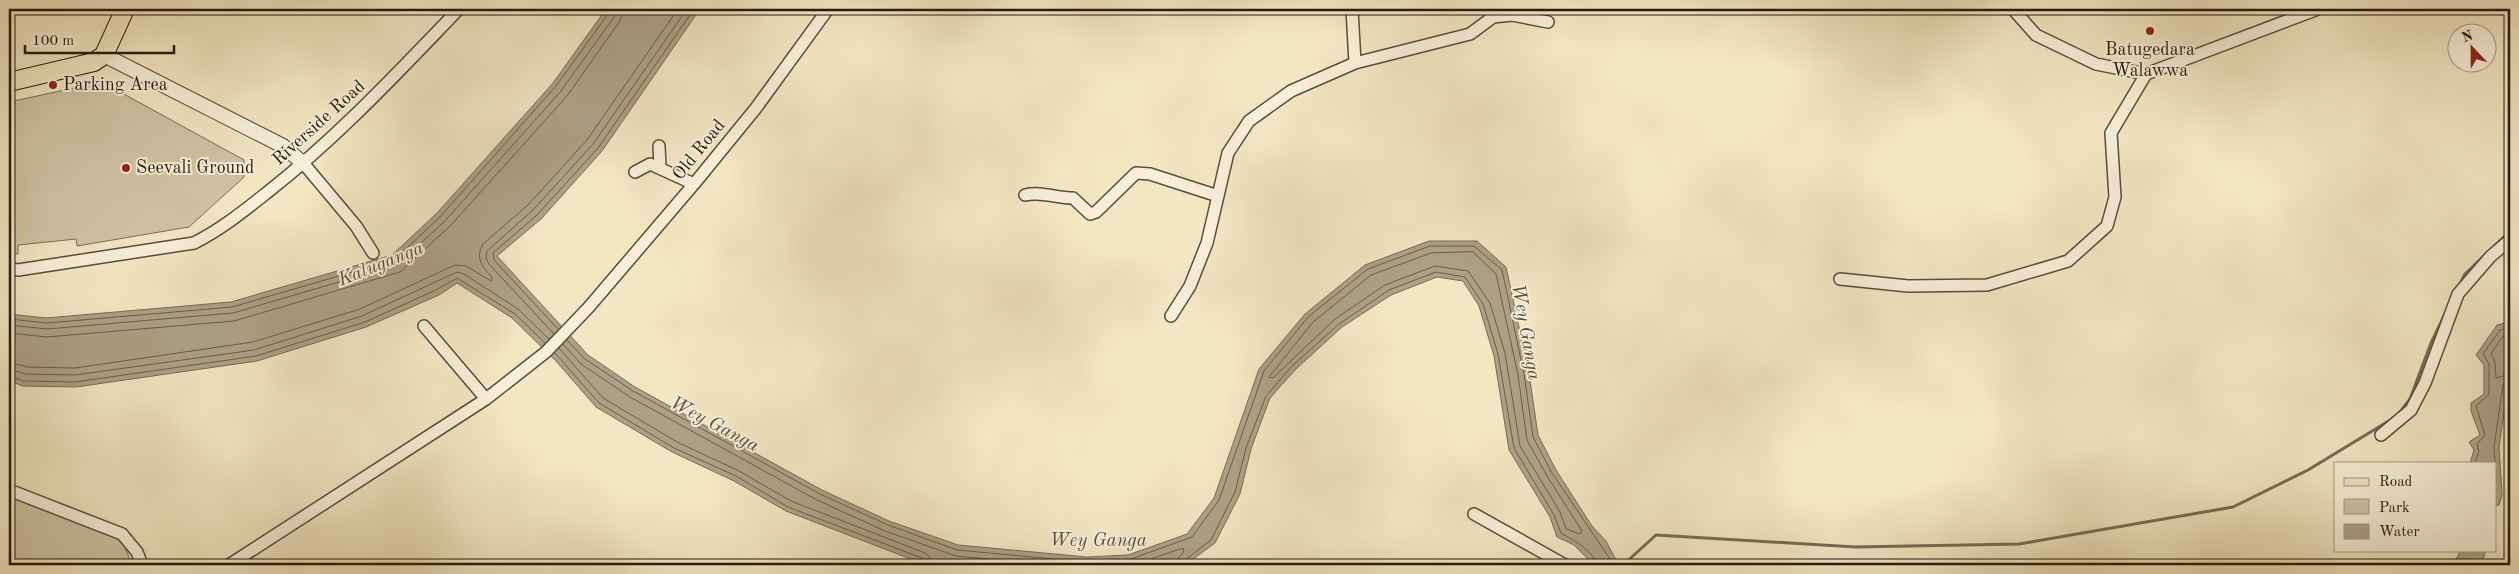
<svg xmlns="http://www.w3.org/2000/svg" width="2519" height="574" font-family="'Old Standard TT',serif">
  <rect width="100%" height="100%" fill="#f3e6c3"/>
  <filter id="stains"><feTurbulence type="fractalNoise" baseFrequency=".004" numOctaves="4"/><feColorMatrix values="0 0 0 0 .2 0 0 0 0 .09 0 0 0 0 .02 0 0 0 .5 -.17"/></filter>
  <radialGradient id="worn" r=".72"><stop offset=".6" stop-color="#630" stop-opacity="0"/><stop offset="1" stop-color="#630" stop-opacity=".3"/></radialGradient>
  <!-- green -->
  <path fill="#d0c3a4" stroke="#7a6e59" d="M102,82L244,160V177L189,227L77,246L76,239L18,245V254H9V102Z
    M9,495L116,536L123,542L132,565H9Z"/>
  <!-- water -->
  <path fill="#ada185" stroke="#776b55" d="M606,9H700L602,151L541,219L497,256L588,355L635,387L822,490L889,521L958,545L1087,557L1128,555L1187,534L1214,498L1259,369L1305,314L1365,265L1429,241H1477L1506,267L1529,373L1538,435L1556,470L1592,526L1606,541L1617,562L1639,565H1594L1574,545L1557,537L1550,517L1509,450L1494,356L1479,306L1463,281L1437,277L1391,295L1342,327L1295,370L1270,398L1251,449L1240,494L1215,543L1185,565H926L786,511L734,481L672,452L596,407L556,361L512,318L457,283L439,295L366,327L257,361L76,387L22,386L9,380V314L46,318L231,302L392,255L437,213L553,83Z
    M2510,322V369L2499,447L2502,495L2499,505L2495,506V463H2470L2474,450L2469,442L2480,435L2471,411V403L2484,394V365L2476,355L2497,325Z
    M2461,550H2486L2481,565H2453Z"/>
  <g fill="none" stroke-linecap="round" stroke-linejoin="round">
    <!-- shore -->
    <path stroke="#695e4a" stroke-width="1" d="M1473,252L1496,274L1518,375L1527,440L1547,476L1582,531L1580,534L1566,529L1560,512L1520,446L1505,353L1490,303L1468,271L1435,266L1385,285L1335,319L1273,378L1269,377L1313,322L1371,275L1431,253Z
      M9,319L47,323L232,307L394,260L440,217L556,86L608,14L610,9
      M9,325L47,329L233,313L397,265L445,221L561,91L614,17L616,9
      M558,329L494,260L493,253L537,215L598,148L694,9
      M9,333L47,337L234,321L400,272L450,226L567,96L620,21L623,9
      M2510,333L2503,336L2491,354L2495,362L2496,378L2510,374
      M554,334L489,264L486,258L487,251L533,210L593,144L687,9
      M567,340L585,359L633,391L820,494L888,525L957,550L1086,562L1128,560L1192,537L1219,500L1264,371L1308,317L1368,269L1430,246H1474L1502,270L1524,374L1533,437L1552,473L1614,565
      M563,344L581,364L630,397L817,500L885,531L956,556L1054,565
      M559,348L603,398L677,442L739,471L791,501L925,553L930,557L932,565
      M555,353L599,403L674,448L736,476L788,507L922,558L926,565
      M9,362L27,367L75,368L253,342L360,309L455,265L466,266L491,281L492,277C482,267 475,258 483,244L528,205L587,140L678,9
      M9,369L25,374L75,375L254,350L362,316L457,272L464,274L518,309L549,339
      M9,375L23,381L75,382L256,356L365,322L436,290L457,278L515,314L545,343
      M2475,463L2479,451L2477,444L2485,435L2476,406L2489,394V364L2483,354L2500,330L2510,327
      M2495,463L2494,447L2503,385L2505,381L2510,380
      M1133,565L1183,548L1184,552L1178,558L1177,565
      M1183,565L1185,560L1211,540L1235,492L1246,448L1266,396L1292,366L1339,324L1389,290L1436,272L1465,277L1483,304L1498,354L1514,448L1554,515L1561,533C1572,539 1595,552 1597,565"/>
    <!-- stream -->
    <path stroke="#776b55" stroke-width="3" d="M2460,284L2465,274L2510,231
      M2400,412L2410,399L2431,343L2445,314
      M1623,565L1656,535L1855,547L2019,544L2233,507L2308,470L2392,419"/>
    <defs>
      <path id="minor" d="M2013,9L2036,35L2096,64L2146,74L2318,9
        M1355,63L1470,34L1493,17L1512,15L1548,22
        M659,146L660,167
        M304,164L356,226L373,253
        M635,172L650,164L694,184
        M1025,195C1041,191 1056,198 1073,198L1090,214L1096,212L1136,173L1150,174L1218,196
        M9,268L18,270L194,243C222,229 245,210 269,191C339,136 398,72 459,9
        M1840,279L1908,286L1987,285L2068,261L2107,226L2115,197L2111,133L2146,74
        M1171,316L1190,286L1207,243L1228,153L1249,121L1291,91L1355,63L1352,9
        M424,326L486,399
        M2381,435L2411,410L2425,383L2458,294L2491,256L2510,240
        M9,490L122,534L137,552L142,565
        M1474,514L1565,565
        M229,565L486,399L546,352L589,307L694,184L756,108L828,9"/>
      <path id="tertiary" d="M104,55L283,146L304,164"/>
      <path id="primary" d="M9,82L94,62L104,55L125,9"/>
    </defs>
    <!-- minor casing -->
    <use href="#minor" stroke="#584d3b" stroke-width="14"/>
    <!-- tertiary casing -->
    <use href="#tertiary" stroke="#584d3b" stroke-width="16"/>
    <!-- primary casing -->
    <use href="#primary" stroke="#251a0e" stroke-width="20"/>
    <!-- minor -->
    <use href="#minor" stroke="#f7efd8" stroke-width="11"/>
    <!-- tertiary -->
    <use href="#tertiary" stroke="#f7efd8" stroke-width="14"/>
    <!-- primary -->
    <use href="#primary" stroke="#f3e6c3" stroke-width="18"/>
  </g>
  <!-- markers -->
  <g fill="#8f2418" stroke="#f7efd8" stroke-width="2">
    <circle cx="2150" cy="31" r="5"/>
    <circle cx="53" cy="85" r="5"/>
    <circle cx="126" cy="168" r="5"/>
  </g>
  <g text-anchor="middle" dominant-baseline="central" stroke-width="4" stroke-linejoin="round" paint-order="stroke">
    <!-- poi labels -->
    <g font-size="18" fill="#251a0e" stroke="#f7efd8" text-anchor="start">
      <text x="2150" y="50" text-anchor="middle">Batugedara<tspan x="2150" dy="21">Walawwa</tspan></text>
      <text x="63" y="85">Parking Area</text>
      <text x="136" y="168">Seevali Ground</text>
    </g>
    <!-- street labels -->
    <g font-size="18" fill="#251a0e" stroke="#f7efd8">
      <text transform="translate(319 123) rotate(-42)">Riverside Road</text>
      <text transform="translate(699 150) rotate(-51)">Old Road</text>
    </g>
    <!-- water labels -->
    <g font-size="19" font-style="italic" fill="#5b503e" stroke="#f7efd8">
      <text transform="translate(381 265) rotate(-22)">Kaluganga</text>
      <text transform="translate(1525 332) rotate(80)">Wey Ganga</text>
      <text transform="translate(714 425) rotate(28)">Wey Ganga</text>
      <text x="1098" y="541">Wey Ganga</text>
    </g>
  </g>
  <!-- margin -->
  <rect width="2519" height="574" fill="none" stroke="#f3e6c3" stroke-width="30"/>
  <rect x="10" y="10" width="2499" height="554" fill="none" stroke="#251a0e" stroke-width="2.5"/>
  <rect x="15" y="15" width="2489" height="544" fill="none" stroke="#251a0e"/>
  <!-- legend -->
  <rect x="2334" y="462" width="162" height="90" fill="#f7efd8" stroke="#a39a87"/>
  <rect x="2344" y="478" width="25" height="8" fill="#f3e6c3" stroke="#a39a87"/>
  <text x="2379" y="486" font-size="15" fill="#251a0e">Road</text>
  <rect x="2344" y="499" width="25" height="15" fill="#d0c3a4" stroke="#a39a87"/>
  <text x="2379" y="512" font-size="15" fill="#251a0e">Park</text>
  <rect x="2344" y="524" width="25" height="15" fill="#ada185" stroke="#a39a87"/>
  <text x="2379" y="536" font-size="15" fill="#251a0e">Water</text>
  <!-- north arrow -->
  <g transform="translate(2472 48) rotate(338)"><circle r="24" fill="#f7efd8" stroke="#a39a87"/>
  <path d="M0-4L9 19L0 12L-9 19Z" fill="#8f2418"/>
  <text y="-8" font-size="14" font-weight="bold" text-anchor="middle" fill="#251a0e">N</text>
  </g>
  <!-- scale -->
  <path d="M25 45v8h149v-8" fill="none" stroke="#251a0e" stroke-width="2.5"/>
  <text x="32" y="45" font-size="15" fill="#251a0e" stroke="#f7efd8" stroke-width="4" paint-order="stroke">100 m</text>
  <rect width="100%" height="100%" filter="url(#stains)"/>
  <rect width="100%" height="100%" fill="url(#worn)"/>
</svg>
